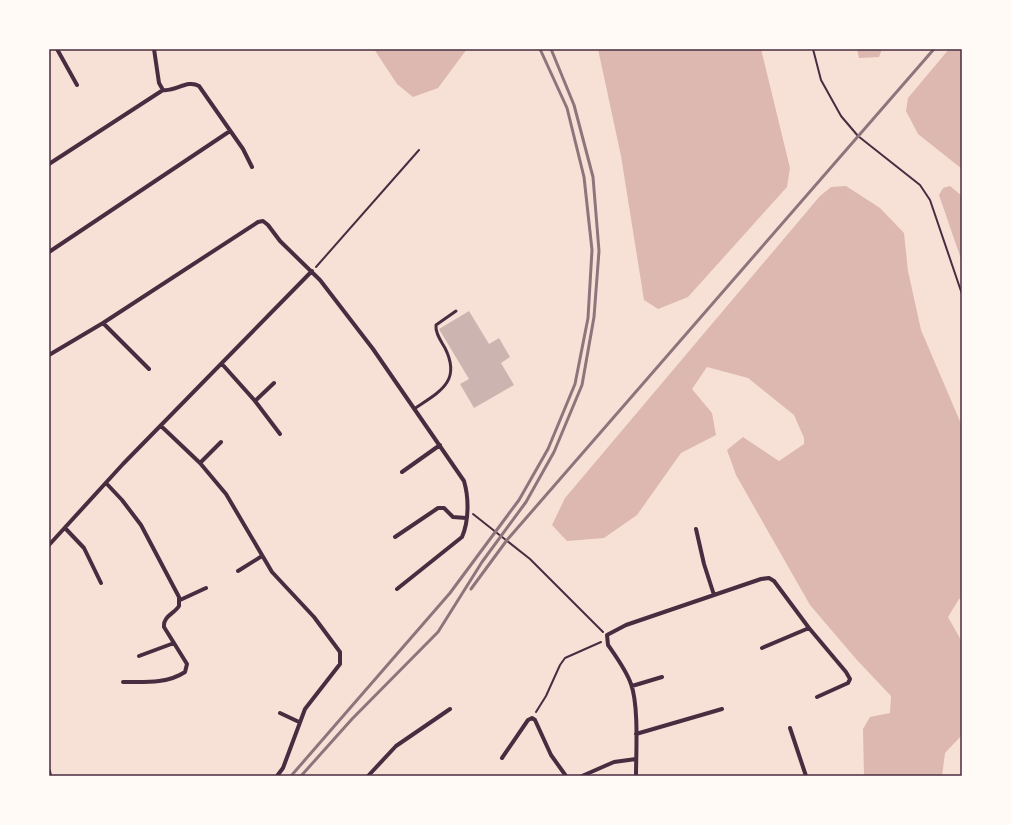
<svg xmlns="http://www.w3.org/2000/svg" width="1011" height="825" font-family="'PT Sans Narrow',sans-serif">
  <rect width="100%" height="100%" fill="#f7e1d7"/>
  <!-- water -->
  <path fill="#dcb8b0" d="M374,49H467L438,88L413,97L397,84Z
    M598,49H761L790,168L787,187L688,297L658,309L644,300L621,156Z
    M857,49H882L879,57L859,58Z
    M949,49H962V169L918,134L906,111L908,98Z
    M846,186L880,208L904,233L908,271L921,330L962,426V599H959L948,617L962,642V735L945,753L942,776H864L863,729L870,717L890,713L891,696L856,659L810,605L736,475L727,450L743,437L779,461L804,444V438L794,415L748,378L707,367L692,389L712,413L716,435L681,453L637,515L604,538L567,541L552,525L565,498L820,196L831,187Z
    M950,186L962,196V262L939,195L943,188Z"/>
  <!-- building -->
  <path fill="#ccb4b1" d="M469,311L489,344L499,338L510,357L501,363L514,385L474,408L460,384L469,379L439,329Z"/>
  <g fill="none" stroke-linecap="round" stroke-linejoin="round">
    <!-- path -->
    <path stroke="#4a2c40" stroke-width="2" d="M813,49L821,80L841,116L858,136L920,185L930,200L962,294
      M316,267L419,150
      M473,514L530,559L603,632
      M536,712L546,696L560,665L565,658L601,642"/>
    <!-- service -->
    <path stroke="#4a2c40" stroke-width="3" d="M414,409C439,392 462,382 445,348C441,341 435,333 436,325L456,311"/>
    <!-- minor -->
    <path stroke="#4a2c40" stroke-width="4" d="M57,49L77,85
      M154,49L159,83L163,90C176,92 187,79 199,86L243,149L252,167
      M49,164L163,90
      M49,252L230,131
      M103,323L149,369
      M49,355L103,323L258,222L263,221L268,225L280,241L320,280L373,349L464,481C469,498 469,521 462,537L397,589
      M222,364L255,401L280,434
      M255,401L274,383
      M161,426L200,463L226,494L272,572L314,617L340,652V664L305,709L283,768L277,776
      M200,463L221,442
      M402,472L440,445
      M106,483L122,500L141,525L179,597V606C174,614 163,616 164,627L187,664L185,672C167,684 144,682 123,682
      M65,528L84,548L101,583
      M696,529L704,564L714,595
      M395,537L438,508H444L453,517L466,518
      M49,545L123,464L312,271
      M238,571L262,556
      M180,600L206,588
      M762,648L809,628
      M139,656L174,643
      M632,686L662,677
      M280,713L299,722
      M790,728L806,776
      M636,734L722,709
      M502,758L528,720L532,718L535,720L551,755L566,776
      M49,771L50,776
      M368,776L396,746L450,709
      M582,776L614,762L636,759
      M636,776C636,753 639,706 631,684C626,670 617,658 608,645L607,635L626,625L761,579L769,578L774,581L809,628L846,672L850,679L848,683L817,697"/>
    <!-- rail -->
    <path stroke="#8f747c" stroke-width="3" d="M471,589L507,540L934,49
      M291,776L450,593L519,500L548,449L575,384L588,318L592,250L584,177L567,108L540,49
      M301,776L352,719L438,632L482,562L526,502L554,452L582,385L594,317L599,251L593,177L574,105L551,49"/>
  </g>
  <!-- border -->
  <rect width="1011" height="825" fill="none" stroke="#fffaf5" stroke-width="100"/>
  <rect x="50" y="50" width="911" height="725" fill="none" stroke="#4a2c40" stroke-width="1.5"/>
</svg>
